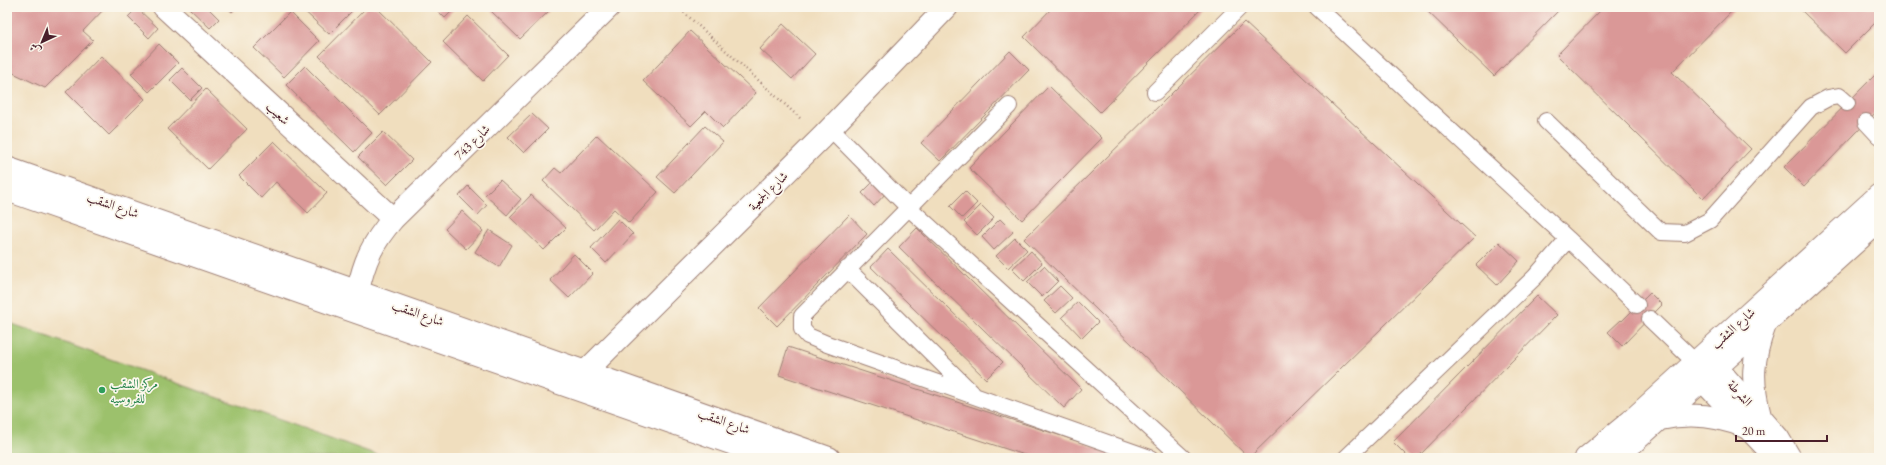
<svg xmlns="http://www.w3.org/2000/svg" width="1886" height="465" font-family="'EB Garamond',Amiri,serif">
  <rect width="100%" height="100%" fill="#fbf7ec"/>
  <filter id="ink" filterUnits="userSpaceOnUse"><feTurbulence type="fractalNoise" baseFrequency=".025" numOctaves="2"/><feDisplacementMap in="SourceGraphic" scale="8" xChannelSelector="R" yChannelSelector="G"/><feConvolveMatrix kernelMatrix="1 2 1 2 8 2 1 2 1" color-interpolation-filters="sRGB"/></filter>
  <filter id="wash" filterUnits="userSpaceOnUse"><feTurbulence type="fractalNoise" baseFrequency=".012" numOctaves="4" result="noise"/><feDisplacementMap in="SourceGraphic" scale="16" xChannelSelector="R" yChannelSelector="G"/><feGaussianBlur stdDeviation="0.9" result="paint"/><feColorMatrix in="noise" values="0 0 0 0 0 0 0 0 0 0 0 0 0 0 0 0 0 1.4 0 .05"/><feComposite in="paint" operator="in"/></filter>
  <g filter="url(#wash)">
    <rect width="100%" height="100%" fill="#f0debe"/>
    <!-- green -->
    <path fill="#9cc16c" stroke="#73704c" d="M7,322L386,458H7Z"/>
    <g id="blocks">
      <!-- building -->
      <path fill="#da9897" d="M7,7H106L83,31L93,40L45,88L7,70Z
        M188,7H207L219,19L210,28Z
        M226,7H237L232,12Z
        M300,7H354L355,8L329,34Z
        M367,7H376L432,62L380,115L319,56Z
        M434,7H456L445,18Z
        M495,7H545L549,11L520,39L491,11Z
        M1053,7H1203L1100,112L1024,37Z
        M1423,7H1562L1494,76Z
        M1604,7H1736L1672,72L1751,149L1703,199L1557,55Z
        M1798,7H1879V19L1845,53Z
        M137,8L158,28L149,38L128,17Z
        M290,12L319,41L284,77L254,48Z
        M468,16L508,55L483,81L443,42Z
        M1244,22L1475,237L1249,458L1024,239Z
        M783,24L815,54L792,79L760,49Z
        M690,31L756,93L723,128L706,111L691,126L643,81Z
        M159,44L178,63L149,92L131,74Z
        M1010,51L1029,70L940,161L921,143Z
        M101,56L145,99L109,135L66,92Z
        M305,66L372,133L354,152L286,85Z
        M182,68L202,88L190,100L170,80Z
        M1876,74L1879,77V109L1804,187L1784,167Z
        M1049,86L1102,138L1022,220L969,168Z
        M206,89L247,129L208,169L167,129Z
        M532,114L548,129L524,153L508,137Z
        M705,126L723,142L675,193L657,177Z
        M383,132L412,160L387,185L358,157Z
        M597,135L658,192L629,223L614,209L594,230L543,181L555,168L561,173Z
        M274,141L327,193L308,213L276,182L261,198L239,176Z
        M500,180L521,199L507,215L485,195Z
        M874,181L886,193L874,206L862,193Z
        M468,186L487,205L478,215L459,196Z
        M965,191L977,203L962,218L950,206Z
        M531,195L566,228L544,250L510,217Z
        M981,205L994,218L977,235L964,222Z
        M462,211L483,231L466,249L445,229Z
        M849,215L867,234L777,326L759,308Z
        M618,219L633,234L606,263L591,248Z
        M1000,219L1013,232L994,250L982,237Z
        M917,228L1081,389L1064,408L899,247Z
        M489,230L512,245L499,267L475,252Z
        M1015,238L1027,250L1008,268L996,256Z
        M1499,242L1519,261L1497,285L1476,265Z
        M888,249L1003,362L986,379L871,267Z
        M1031,251L1042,263L1024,281L1012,269Z
        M574,254L593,273L569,298L550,280Z
        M1044,266L1058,281L1042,297L1027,282Z
        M1060,286L1072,298L1056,313L1044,301Z
        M1650,293L1662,305L1622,346L1608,332L1621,320L1622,321Z
        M1537,296L1557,315L1417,458H1409L1393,442Z
        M1078,302L1098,322L1082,338L1062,317Z
        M788,347L1129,458H1034L779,375Z"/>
    </g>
  </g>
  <g filter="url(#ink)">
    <use href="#blocks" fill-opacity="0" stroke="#9d7e74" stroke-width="1"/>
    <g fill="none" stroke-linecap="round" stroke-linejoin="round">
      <defs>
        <path id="service" d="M1317,7L1568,239L1535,277L1346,458
          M1155,92L1240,7
          M1009,106L802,316V329L808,336L827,344L1150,458
          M1546,121L1661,232L1685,233L1710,220L1811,107L1828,98L1839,96L1847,103
          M1866,122L1879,136
          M830,128L908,207L1183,458
          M1568,239L1637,305
          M847,269L972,393
          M1650,319L1695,362"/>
        <path id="minor" d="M164,7L393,219
          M358,291C364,261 373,242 393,219L609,7
          M1717,368L1778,438L1790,458
          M1703,381L1765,446L1781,458"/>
        <path id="tertiary" d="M7,168L829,458
          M7,190L774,458
          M576,381L822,137L947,7
          M1760,416C1751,381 1752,359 1765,325
          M1660,419C1691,412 1719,415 1748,428
          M1586,458L1631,421L1879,195
          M1616,458L1879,221"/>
      </defs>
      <!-- service casing -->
      <use href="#service" stroke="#9d7e74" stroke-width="18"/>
      <!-- minor casing -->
      <use href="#minor" stroke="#9d7e74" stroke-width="24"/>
      <!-- tertiary casing -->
      <use href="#tertiary" stroke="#9d7e74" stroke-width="24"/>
      <!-- path -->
      <path stroke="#9d7e74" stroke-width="2.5" stroke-dasharray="1 3" stroke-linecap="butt" d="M678,7L802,120"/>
      <!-- service -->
      <use href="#service" stroke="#fff" stroke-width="16"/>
      <!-- minor -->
      <use href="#minor" stroke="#fff" stroke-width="22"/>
      <!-- tertiary -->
      <use href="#tertiary" stroke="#fff" stroke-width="22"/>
    </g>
  </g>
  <!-- markers -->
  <circle fill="#2e9e5b" stroke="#fbf7ec" stroke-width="1.5" cx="102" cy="390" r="4"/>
  <g text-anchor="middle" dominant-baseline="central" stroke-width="3.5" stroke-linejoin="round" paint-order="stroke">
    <!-- street labels -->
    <g font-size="13" fill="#4a1f2b" stroke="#fbf7ec">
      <text transform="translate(278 113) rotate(43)">شعيب</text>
      <text transform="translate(472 142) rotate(-44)">شارع 743</text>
      <text transform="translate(768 191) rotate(-45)">شارع الجمعية</text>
      <text transform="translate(113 205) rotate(19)">شارع الشقب</text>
      <text transform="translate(418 313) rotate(19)">شارع الشقب</text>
      <text transform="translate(1733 328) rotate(-42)">شارع الشقب</text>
      <text transform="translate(1740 393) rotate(48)">الشرطة</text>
      <text transform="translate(724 421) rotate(19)">شارع الشقب</text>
    </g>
    <!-- leisure labels -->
    <g font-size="13" fill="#27864d" stroke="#fbf7ec" text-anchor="start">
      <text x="110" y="383">مركز الشقب<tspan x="110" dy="15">للفروسيه</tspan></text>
    </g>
  </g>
  <!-- margin -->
  <rect width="1886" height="465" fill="none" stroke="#fbf7ec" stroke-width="24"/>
  <!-- north arrow -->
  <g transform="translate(42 42) rotate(224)" stroke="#fbf7ec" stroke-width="3" paint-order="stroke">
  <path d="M0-3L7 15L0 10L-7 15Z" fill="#4a1f2b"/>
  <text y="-6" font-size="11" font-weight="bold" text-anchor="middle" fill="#4a1f2b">ش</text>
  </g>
  <!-- scale -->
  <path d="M1736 435v6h91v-6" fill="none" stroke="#4a1f2b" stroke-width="2"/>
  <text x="1742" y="435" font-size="12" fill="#4a1f2b" stroke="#fbf7ec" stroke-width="3" paint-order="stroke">20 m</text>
</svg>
